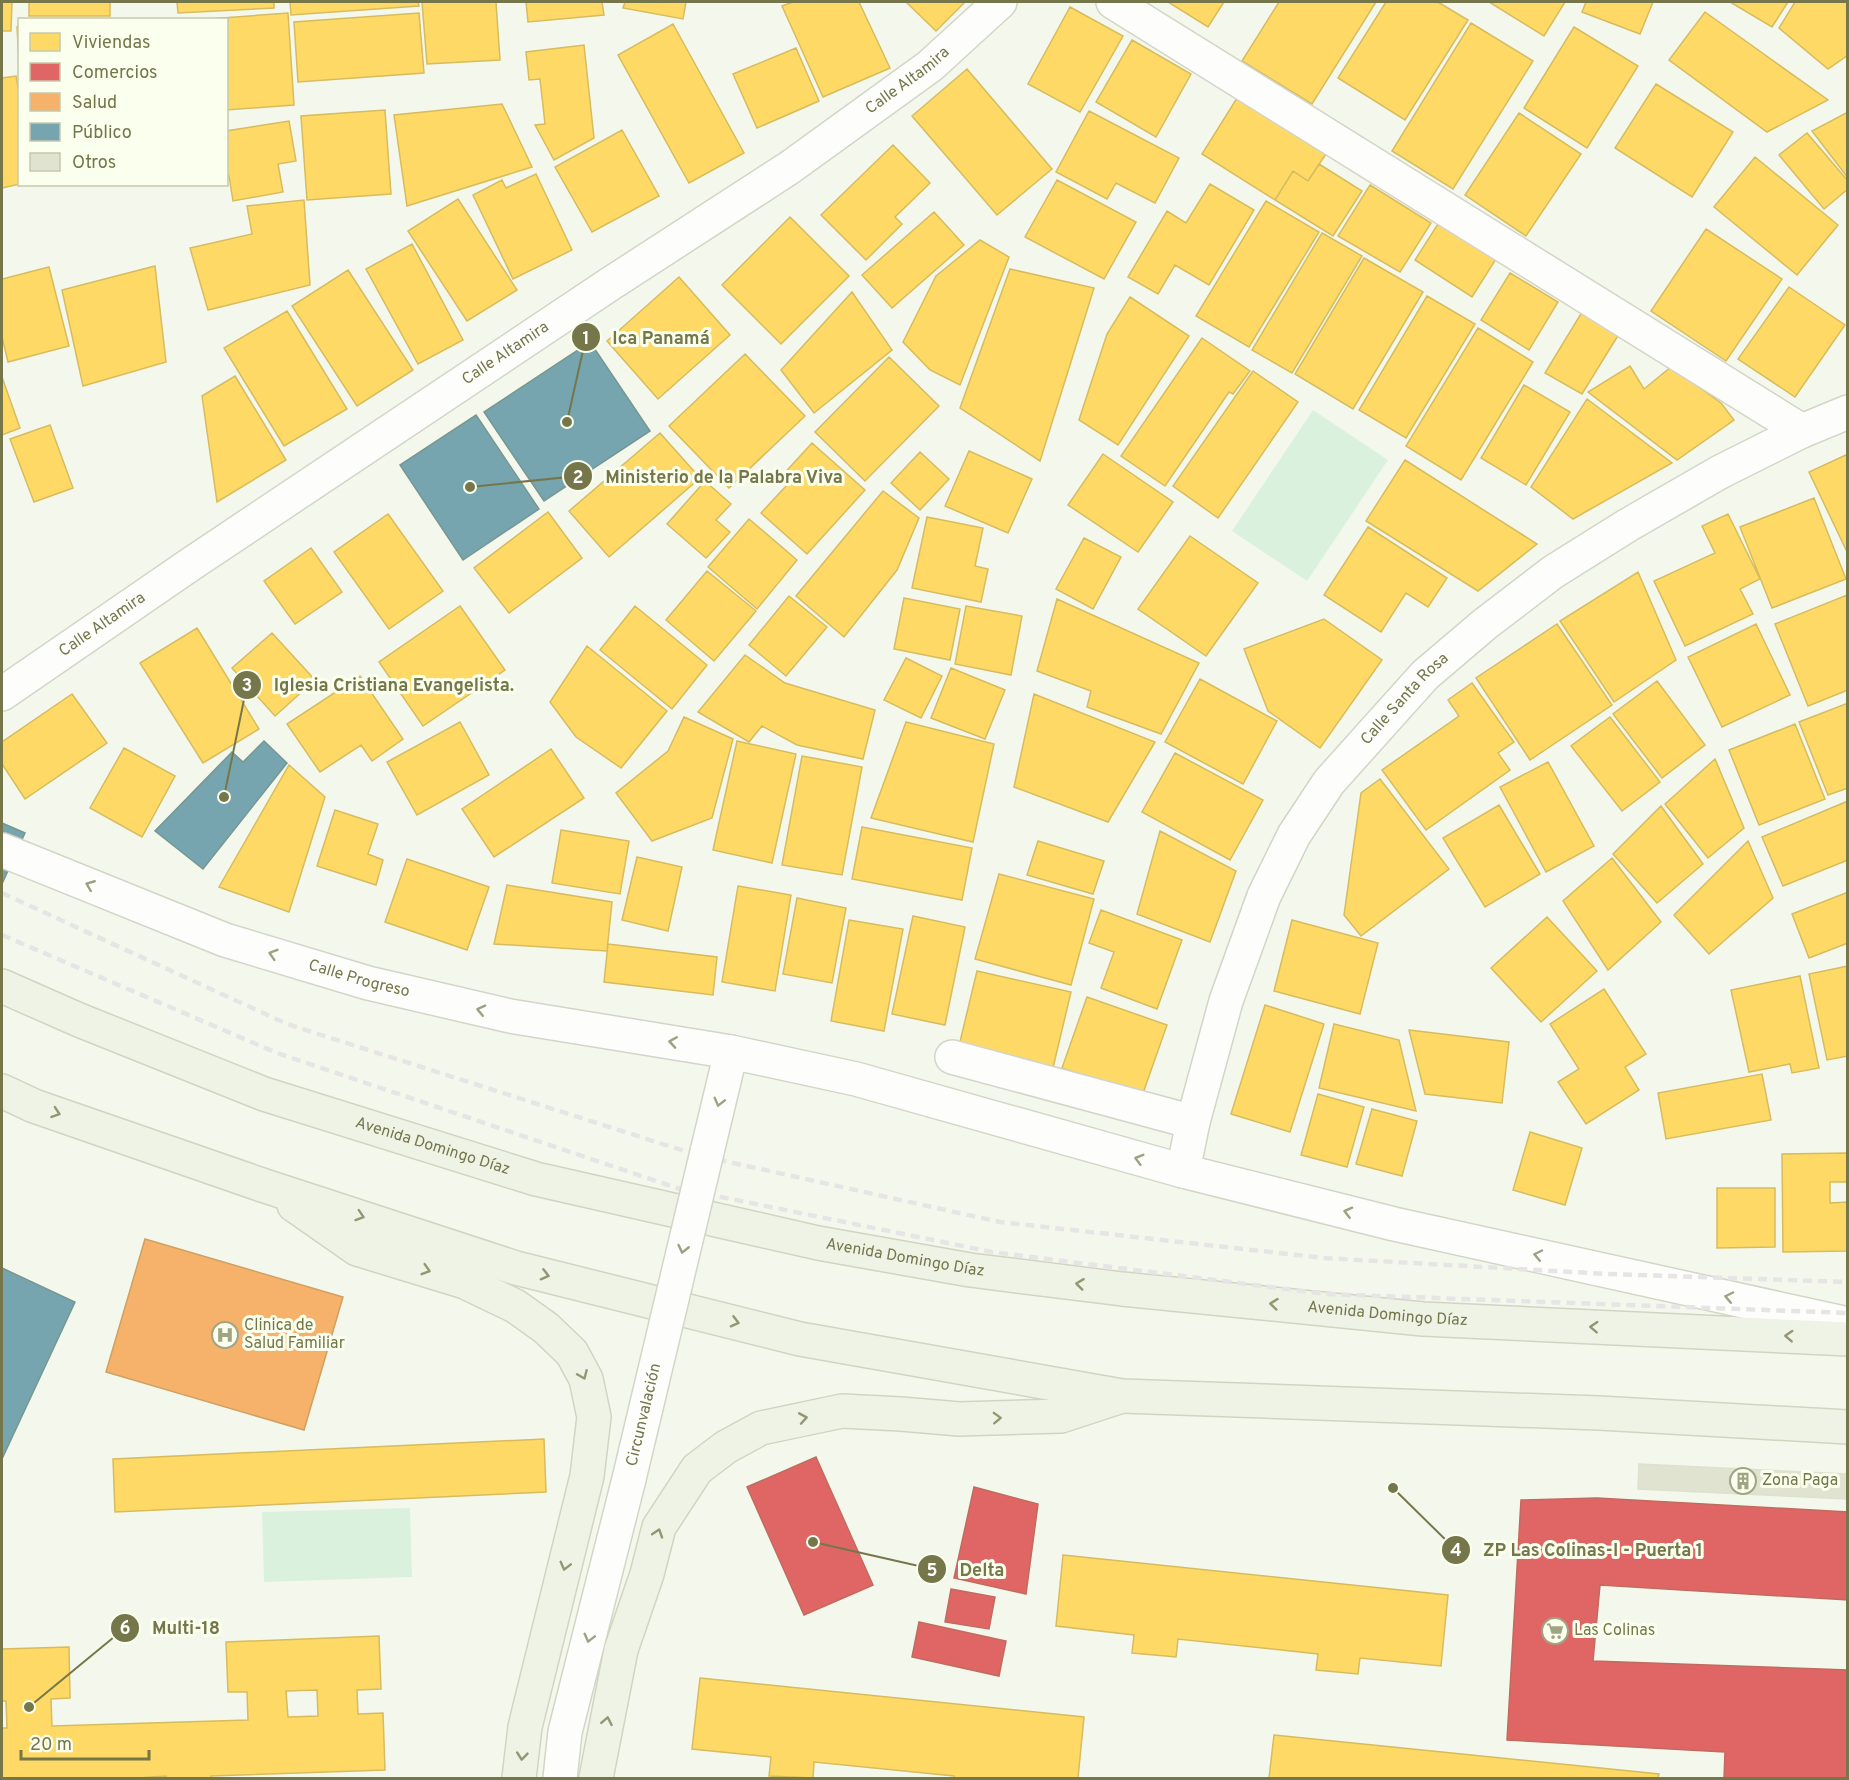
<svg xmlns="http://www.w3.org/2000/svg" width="1849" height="1780" font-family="Overpass,sans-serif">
  <rect width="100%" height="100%" fill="#f4f8ec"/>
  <!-- green -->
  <path fill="#daf1dd" d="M1313,410L1388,460L1307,581L1232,531Z
    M410,1508L412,1577L264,1582L262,1512Z"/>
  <!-- homes -->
  <path fill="#ffd966" stroke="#d6bc5e" stroke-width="1.5" fill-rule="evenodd" d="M2,2H12L11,31H2Z
    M29,2H110V16H29Z
    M177,2H274V8L178,13Z
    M290,2H418L419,6L291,15Z
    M422,2H496L500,60L427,64Z
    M526,2H602L604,15L528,22Z
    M625,2H686L683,19L623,8Z
    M793,2H859L890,68L823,97L782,6Z
    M906,2H965L936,31Z
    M1168,2H1224L1208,27Z
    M1279,2H1376L1312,104L1242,61Z
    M1386,2H1438L1468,20L1405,120L1338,78Z
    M1489,2H1565L1544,36Z
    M1586,2H1653L1640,34L1582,12Z
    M1730,2H1788L1772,27Z
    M1795,2H1848V55L1828,69L1779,28Z
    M1070,7L1123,36L1080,112L1028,84Z
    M1705,12L1828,100L1767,132L1669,60Z
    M288,13L294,105L226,110V20H195Z
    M419,13L424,73L298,82L294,22Z
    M1471,23L1533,61L1453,189L1392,151Z
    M673,24L744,153L689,183L618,55Z
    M17,27H20V82Z
    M1574,27L1638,66L1587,148L1524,108Z
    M1132,40L1191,74L1156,137L1096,102Z
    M584,45L594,138L554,160L535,125L545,124L540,79L529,80L526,52Z
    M796,48L819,101L757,128L733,74Z
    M967,69L1052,169L997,215L912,116Z
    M16,76L20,99V184L2,188V78Z
    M1656,84L1733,132L1692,197L1615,148Z
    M1237,98L1326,154L1308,181L1293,171L1275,200L1202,154Z
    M502,104L532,167L407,206L394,115Z
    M385,110L391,194L307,200L301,116Z
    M1089,111L1179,158L1155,203L1116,183L1107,199L1056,172Z
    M1848,112V178L1812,131Z
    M1519,113L1581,154L1526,236L1465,195Z
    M289,121L296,161L278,164L283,192L233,201L229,176H226V131Z
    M622,130L659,196L592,232L555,167Z
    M1807,133L1848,181V189L1824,209L1779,155Z
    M893,145L930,183L895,217L902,224L866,260L821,215Z
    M1755,157L1838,225L1797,275L1714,207Z
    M1319,164L1362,191L1333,236L1275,200L1293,171L1308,181Z
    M536,174L572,250L513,279L473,195L502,180L506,188Z
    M1057,180L1136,222L1104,279L1025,237Z
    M1210,184L1254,210L1209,285L1175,265L1158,294L1128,277L1167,211L1186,223Z
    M1370,185L1431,223L1400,272L1338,236Z
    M458,199L517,290L467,321L408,231Z
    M304,200L310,285L208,310L190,248L252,234L247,206Z
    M1266,201L1319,232L1249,347L1196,316Z
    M934,212L964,245L892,308L862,275Z
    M790,217L849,276L781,344L722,285Z
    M1438,224L1496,259L1472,297L1415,260Z
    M1706,229L1782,279L1726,361L1651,311Z
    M1322,233L1362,256L1292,373L1252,350Z
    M980,240L1009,257L960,385L930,370L903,342L936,276Z
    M412,244L463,340L418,364L366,269Z
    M1364,258L1423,292L1353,409L1295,374Z
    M155,266L166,362L83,386L62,290Z
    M49,267L69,346L8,362L2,337V279Z
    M1010,269L1094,288L1040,461L960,408Z
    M348,270L413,370L357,406L292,306Z
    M1510,273L1558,302L1529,350L1481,320Z
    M679,277L730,335L658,399L607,341Z
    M1789,287L1845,325L1795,397L1738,359Z
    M852,292L892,350L814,413L781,370Z
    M1427,296L1475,324L1406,438L1359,410Z
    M1130,297L1189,336L1118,445L1079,420L1107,334Z
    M287,311L347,409L284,446L224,348Z
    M1582,312L1619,334L1582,394L1545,373Z
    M1478,328L1533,362L1461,480L1406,446Z
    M1202,338L1250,371L1233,394L1229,392L1165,486L1121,456Z
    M745,354L805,416L729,488L669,426Z
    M889,357L939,406L865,481L815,432Z
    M1630,366L1644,389L1671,367L1721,403L1734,420L1677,460L1588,392Z
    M1253,371L1298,402L1218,518L1173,486Z
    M235,376L286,460L217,502L202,396Z
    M2,377L20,428L2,435Z
    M1524,385L1570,412L1526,485L1481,458Z
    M1587,399L1672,463L1573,519L1531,487Z
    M50,425L73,488L34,502L10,439Z
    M660,433L700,478L609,557L569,511Z
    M812,443L865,490L807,554L761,513L786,486L779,479Z
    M969,451L1032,479L1008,533L945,506Z
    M920,452L949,479L920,510L891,483Z
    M1103,454L1173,502L1138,552L1068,505Z
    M1848,454V554L1809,472Z
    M1405,460L1537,544L1478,591L1366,521Z
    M705,481L731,504L716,520L730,532L706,558L667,524Z
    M883,491L919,518L897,570L844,637L796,596Z
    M1814,498L1846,579L1772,608L1740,527Z
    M548,512L582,558L509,613L474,568Z
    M388,514L443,591L389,629L334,552Z
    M1728,514L1760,579L1740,589L1753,614L1685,646L1654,581L1715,553L1702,526Z
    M927,517L983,528L975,566L988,569L981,602L912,588Z
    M749,519L797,560L757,609L708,567Z
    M1368,527L1447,578L1428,607L1406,593L1381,632L1324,595Z
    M1190,536L1258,583L1206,656L1138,609Z
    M1084,538L1121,557L1093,609L1056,589Z
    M311,548L342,592L295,624L264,581Z
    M707,571L756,611L714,661L666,620Z
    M1638,572L1676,660L1614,702L1560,621Z
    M1847,595L1848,690L1808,706L1775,624Z
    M789,596L827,627L786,676L749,645Z
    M904,598L960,609L950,660L894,649Z
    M1057,599L1199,663L1161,734L1087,707L1091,691L1037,671Z
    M460,606L505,670L423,726L379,662Z
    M635,606L707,665L672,709L600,650Z
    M966,606L1022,616L1011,675L955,664Z
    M1324,619L1382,660L1320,748L1268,711L1244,649Z
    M1557,624L1612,705L1530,760L1476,678Z
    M1756,624L1790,695L1722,727L1688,657Z
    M197,628L259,729L203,763L140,663Z
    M272,633L315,680L275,716L232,668Z
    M587,646L667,711L621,768L576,737L550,702Z
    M745,655L785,683L875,710L863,759L797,745L762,726L749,742L698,712Z
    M906,658L942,676L921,718L884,700Z
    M951,668L1005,690L985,739L931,718Z
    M360,676L403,739L372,761L361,745L320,772L287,724Z
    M1200,679L1277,721L1243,784L1165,742Z
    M1657,681L1705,745L1662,778L1613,714Z
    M1472,683L1514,742L1498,753L1510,770L1426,830L1382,770L1459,716L1448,700Z
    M72,694L107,743L25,799L2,764V742Z
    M1034,694L1155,742L1108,822L1014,787Z
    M1848,703V788L1828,795L1799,722Z
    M684,717L733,739L712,818L652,841L616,793L668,751Z
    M1610,717L1660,782L1622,811L1571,746Z
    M460,722L489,775L417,815L387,762Z
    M906,722L994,744L973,842L871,818Z
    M1795,724L1825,799L1759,825L1729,750Z
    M737,741L796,754L772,863L713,850Z
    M124,748L175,776L142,837L90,808Z
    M551,749L584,798L494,857L462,809Z
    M1175,753L1263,800L1230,860L1142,812Z
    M802,756L862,767L842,875L782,865Z
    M1715,759L1744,828L1708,858L1665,804Z
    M1548,762L1594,846L1546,872L1500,787Z
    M289,765L325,797L289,912L219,887Z
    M1380,779L1449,869L1361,936L1344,915L1361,793Z
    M1848,801V860L1783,886L1762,837Z
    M1499,805L1540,874L1485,907L1443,838Z
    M1661,806L1703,864L1657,903L1613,854Z
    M335,810L378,824L368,854L383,860L376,885L317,866Z
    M862,827L972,848L962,900L852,879Z
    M561,830L629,841L620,894L552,883Z
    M1160,831L1236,871L1210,942L1137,914Z
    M1038,841L1104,861L1093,894L1027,875Z
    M1748,841L1773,898L1709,954L1674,915Z
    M637,857L682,867L668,931L622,920Z
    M1612,858L1661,922L1608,970L1563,901Z
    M407,859L489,887L467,950L385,922Z
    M999,874L1094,899L1071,985L975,959Z
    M507,885L612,902L607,951L494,944Z
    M738,886L791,895L775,991L722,982Z
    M1848,892V943L1809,958L1792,914Z
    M797,898L846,908L832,983L783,974Z
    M1101,910L1182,940L1157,1009L1101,988L1114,952L1089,943Z
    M913,916L965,927L945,1025L892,1014Z
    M1547,917L1597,971L1541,1022L1491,968Z
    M849,920L903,929L884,1031L831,1021Z
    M1292,920L1378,943L1360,1014L1274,991Z
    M608,944L717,957L713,995L604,982Z
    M1848,966V1056L1827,1060L1809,974Z
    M977,971L1071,992L1052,1072L958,1050Z
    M1800,976L1819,1068L1792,1073L1790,1064L1749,1072L1731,990Z
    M1604,989L1646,1054L1625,1067L1639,1090L1586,1124L1558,1082L1579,1069L1550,1024Z
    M1087,997L1167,1025L1142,1096L1062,1068Z
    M1265,1005L1324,1024L1290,1132L1231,1114Z
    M1334,1024L1399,1040L1416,1111L1319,1088Z
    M1409,1030L1509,1042L1502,1103L1425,1094Z
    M1762,1074L1771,1120L1666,1139L1658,1093Z
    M1318,1094L1364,1107L1347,1167L1301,1155Z
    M1372,1109L1417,1121L1402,1176L1356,1164Z
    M1530,1132L1582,1148L1565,1205L1513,1190Z
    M1847,1153L1848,1182H1830V1203L1848,1202V1251L1783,1252L1782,1154Z
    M1717,1188H1775V1247L1717,1248Z
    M544,1439L546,1492L115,1512L113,1459Z
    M1063,1555L1448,1595L1441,1666L1360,1658L1358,1674L1316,1670L1318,1654L1178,1639L1176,1657L1132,1653L1134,1635L1056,1626Z
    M379,1636L381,1689L357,1690L358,1714L383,1713L385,1770L211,1776V1778H167L166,1776L137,1778H2V1728H7L6,1701H2V1649L69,1647L70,1698L51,1699L52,1726L248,1720L247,1692H228L226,1642ZM317,1690L318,1716L288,1717L286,1691Z
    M700,1678L1084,1717L1078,1778H954V1776L814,1762L813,1778L769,1776L771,1757L692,1749Z
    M1274,1735L1659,1774L1658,1778H1269Z"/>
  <!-- shops -->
  <path fill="#e06666" stroke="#c06b5e" stroke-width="1.5" d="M816,1457L873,1585L804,1615L747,1487Z
    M974,1487L1038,1504L1026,1594L954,1578Z
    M1597,1498L1848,1512V1600L1600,1585L1593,1661L1848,1670V1778H1724L1725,1752L1507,1740L1521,1500Z
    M951,1589L995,1597L989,1629L945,1622Z
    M919,1622L1006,1641L999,1676L912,1657Z"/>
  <!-- health -->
  <path fill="#f6b26b" stroke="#cfa061" stroke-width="1.5" d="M145,1239L343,1297L304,1430L106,1372Z"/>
  <!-- public -->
  <path fill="#76a5af" stroke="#769791" stroke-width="1.5" d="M590,342L650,431L544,501L484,412Z
    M476,415L539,509L463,560L400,465Z
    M264,741L287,763L203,869L155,831L232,752L243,762Z
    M2,823L25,833L2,884Z
    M2,1268L75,1302L2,1459Z"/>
  <!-- building -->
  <path fill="#e0e3d0" stroke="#dee1ce" stroke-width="1.5" d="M1639,1464L1848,1474V1499L1638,1489Z"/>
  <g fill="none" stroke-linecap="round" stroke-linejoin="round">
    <defs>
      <g id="street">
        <path d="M1113,2L1802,431"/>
        <path id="s1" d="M2,694L191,564L610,284L789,168L930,66L1000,2"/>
        <path id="s2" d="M2,850L225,940L368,983L510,1016L731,1052"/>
        <path d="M952,1057L1193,1122"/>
        <path id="s3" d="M1183,1171L1193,1122L1226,1001L1264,896L1294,835L1329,782L1425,675L1485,624L1553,572L1628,525L1720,472L1802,431L1848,412"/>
      </g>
      <path id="secondary" d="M707,1152L731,1052L856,1079L1183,1171L1394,1224L1848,1324
        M560,1778L565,1732L629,1479"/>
      <g id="primary">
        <path id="s4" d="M2,986L79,1020L264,1094L536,1179L818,1243L970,1270L1122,1289L1423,1319L1848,1339"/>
        <path d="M2,1091L34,1106L265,1186L516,1268L800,1339L1122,1396L1599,1413L1848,1427"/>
        <path d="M294,1205L357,1249L465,1282L515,1306L546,1328L572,1353L586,1379L594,1417L587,1476L525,1727L519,1778"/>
        <path d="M596,1778L621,1650L647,1574L659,1527L697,1469L726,1447L761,1428L842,1411L901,1414L959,1419L1061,1416L1119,1397"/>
      </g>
    </defs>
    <!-- street casing -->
    <use href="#street" stroke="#d2d5c7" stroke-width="36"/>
    <!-- secondary casing -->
    <use href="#secondary" stroke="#d3d6c6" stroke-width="36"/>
    <!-- primary casing -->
    <use href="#primary" stroke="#d2d4c2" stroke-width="36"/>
    <!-- street -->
    <use href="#street" stroke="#fdfefc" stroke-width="33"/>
    <!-- secondary -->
    <use href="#secondary" stroke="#fdfefc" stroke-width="33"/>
    <!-- primary -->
    <use href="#primary" stroke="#eef3e5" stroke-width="33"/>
    <!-- rail -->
    <path stroke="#e6e4e4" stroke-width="4.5" stroke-dasharray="9 6" stroke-linecap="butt" d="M2,893L287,1024L697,1155L1000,1222L1324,1258L1608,1274L1848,1282
      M2,935L277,1053L677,1188L992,1252L1326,1294L1848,1313"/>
    <defs>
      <g id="secondary-bridge">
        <path id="s5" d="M629,1479L707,1152"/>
      </g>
    </defs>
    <!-- secondary-bridge casing -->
    <use href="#secondary-bridge" stroke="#d3d6c6" stroke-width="36" stroke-linecap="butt"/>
    <!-- secondary-bridge -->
    <use href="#secondary-bridge" stroke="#fdfefc" stroke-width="33"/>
  </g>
  <!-- one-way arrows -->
  <defs><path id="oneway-chevron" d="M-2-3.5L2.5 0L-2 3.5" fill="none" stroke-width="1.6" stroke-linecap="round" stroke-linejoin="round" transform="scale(1.5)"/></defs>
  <g stroke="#9ea07f">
    <use href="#oneway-chevron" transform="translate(90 885) rotate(-158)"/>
    <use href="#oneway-chevron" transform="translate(273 954) rotate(-163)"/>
    <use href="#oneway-chevron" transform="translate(481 1010) rotate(-167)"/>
    <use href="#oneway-chevron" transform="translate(673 1042) rotate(-171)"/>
    <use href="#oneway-chevron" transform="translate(719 1102) rotate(104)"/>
    <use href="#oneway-chevron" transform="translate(1139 1159) rotate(-164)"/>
    <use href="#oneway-chevron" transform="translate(1348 1212) rotate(-166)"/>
    <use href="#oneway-chevron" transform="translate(683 1249) rotate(103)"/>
    <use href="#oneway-chevron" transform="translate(1538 1255) rotate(-168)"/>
    <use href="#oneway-chevron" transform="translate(1729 1297) rotate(-168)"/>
    <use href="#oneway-chevron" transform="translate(589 1638) rotate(104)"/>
  </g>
  <g stroke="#939671">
    <use href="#oneway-chevron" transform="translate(56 1113) rotate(19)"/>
    <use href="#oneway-chevron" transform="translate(360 1216) rotate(18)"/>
    <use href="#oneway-chevron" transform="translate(426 1270) rotate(17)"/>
    <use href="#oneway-chevron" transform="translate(545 1275) rotate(14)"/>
    <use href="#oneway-chevron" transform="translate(1080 1284) rotate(-173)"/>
    <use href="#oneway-chevron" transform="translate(1274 1304) rotate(-174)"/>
    <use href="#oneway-chevron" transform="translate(735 1322) rotate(14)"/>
    <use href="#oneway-chevron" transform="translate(1594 1327) rotate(-177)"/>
    <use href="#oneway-chevron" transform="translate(1789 1336) rotate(-177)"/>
    <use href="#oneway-chevron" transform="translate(583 1375) rotate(67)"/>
    <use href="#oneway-chevron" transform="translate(803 1418) rotate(-10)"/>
    <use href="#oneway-chevron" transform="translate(997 1418) rotate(-2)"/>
    <use href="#oneway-chevron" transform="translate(658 1533) rotate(-72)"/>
    <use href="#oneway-chevron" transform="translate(565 1566) rotate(104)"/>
    <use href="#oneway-chevron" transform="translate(607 1721) rotate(-79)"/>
    <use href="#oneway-chevron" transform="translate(522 1756) rotate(96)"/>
  </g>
  <!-- icons -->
  <defs>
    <symbol id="hospital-ring" viewBox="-11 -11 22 22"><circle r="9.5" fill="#faffee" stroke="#a1a483" stroke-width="1.5"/><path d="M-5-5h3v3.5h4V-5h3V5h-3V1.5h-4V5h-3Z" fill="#a1a483"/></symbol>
    <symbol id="building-ring" viewBox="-11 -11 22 22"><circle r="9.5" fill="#faffee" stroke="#a1a483" stroke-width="1.5"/><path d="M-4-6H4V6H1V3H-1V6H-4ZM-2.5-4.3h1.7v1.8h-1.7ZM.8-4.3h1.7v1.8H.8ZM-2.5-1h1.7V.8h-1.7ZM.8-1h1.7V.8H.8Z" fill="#a1a483"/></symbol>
    <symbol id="supermarket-ring" viewBox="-11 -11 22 22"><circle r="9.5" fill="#faffee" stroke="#a1a483" stroke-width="1.5"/><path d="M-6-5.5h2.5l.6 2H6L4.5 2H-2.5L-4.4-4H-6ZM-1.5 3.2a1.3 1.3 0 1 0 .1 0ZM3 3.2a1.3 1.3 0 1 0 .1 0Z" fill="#a1a483"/></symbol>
  </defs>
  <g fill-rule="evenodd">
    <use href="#hospital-ring" x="210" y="1320" width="30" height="30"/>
    <use href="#building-ring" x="1728" y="1466" width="30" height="30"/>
    <use href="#supermarket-ring" x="1540" y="1616" width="30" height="30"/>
  </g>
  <g text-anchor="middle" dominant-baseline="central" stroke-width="6" stroke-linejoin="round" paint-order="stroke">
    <!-- street labels -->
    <g font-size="16" fill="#75774a" stroke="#faffee">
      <text stroke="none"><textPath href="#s1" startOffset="1094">Calle Altamira</textPath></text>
      <text stroke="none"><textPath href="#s1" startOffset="608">Calle Altamira</textPath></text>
      <text stroke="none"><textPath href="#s1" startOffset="122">Calle Altamira</textPath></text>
      <text stroke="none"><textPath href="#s3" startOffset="531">Calle Santa Rosa</textPath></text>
      <text stroke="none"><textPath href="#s2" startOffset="380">Calle Progreso</textPath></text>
      <text stroke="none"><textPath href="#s4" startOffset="460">Avenida Domingo Díaz</textPath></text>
      <text stroke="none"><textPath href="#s4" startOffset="946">Avenida Domingo Díaz</textPath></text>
      <text stroke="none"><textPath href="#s4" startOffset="1432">Avenida Domingo Díaz</textPath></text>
      <text stroke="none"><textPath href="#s5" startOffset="66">Circunvalación</textPath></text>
    </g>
    <!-- poi labels -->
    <g font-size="16" fill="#75774a" stroke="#faffee" text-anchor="start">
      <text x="244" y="1326">Clinica de<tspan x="244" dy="18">Salud Familiar</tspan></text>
      <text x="1762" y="1481">Zona Paga</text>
      <text x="1574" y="1631">Las Colinas</text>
    </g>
  </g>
  <!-- callouts -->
  <path fill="none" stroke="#75774a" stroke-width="2" d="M567 422L586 337M470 487L578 476M224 797L247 685M1393 1488L1456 1550M813 1542L932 1569M29 1707L125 1628"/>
  <g fill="#75774a" stroke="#faffee" stroke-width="2">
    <circle cx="567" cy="422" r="6"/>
    <circle cx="470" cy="487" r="6"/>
    <circle cx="224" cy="797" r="6"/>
    <circle cx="1393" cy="1488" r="6"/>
    <circle cx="813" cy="1542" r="6"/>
    <circle cx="29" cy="1707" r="6"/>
    <circle cx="586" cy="337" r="15"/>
    <circle cx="578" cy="476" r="15"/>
    <circle cx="247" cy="685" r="15"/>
    <circle cx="1456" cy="1550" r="15"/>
    <circle cx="932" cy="1569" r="15"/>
    <circle cx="125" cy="1628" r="15"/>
  </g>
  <g font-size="18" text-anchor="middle" font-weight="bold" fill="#fff">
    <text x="586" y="344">1</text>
    <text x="578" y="483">2</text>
    <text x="247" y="691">3</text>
    <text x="1456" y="1556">4</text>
    <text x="932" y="1576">5</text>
    <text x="125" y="1634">6</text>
  </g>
  <g font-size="18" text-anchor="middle" font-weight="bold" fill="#75774a" stroke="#faffee" stroke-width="6" stroke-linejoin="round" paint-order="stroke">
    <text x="661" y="344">Ica Panamá</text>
    <text x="724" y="483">Ministerio de la Palabra Viva</text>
    <text x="394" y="691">Iglesia Cristiana Evangelista.</text>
    <text x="1593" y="1556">ZP Las Colinas-I - Puerta 1</text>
    <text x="982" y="1576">Delta</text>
    <text x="186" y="1634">Multi-18</text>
  </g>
  <!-- border -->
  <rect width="1849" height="1780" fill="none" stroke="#75774a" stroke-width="6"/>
  <!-- legend -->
  <rect x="18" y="18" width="210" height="168" fill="#faffee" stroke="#c5c9ac" stroke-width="1.5"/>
  <rect x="30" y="33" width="30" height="18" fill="#ffd966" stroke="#c5c9ac" stroke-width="1.5"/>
  <text x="72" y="48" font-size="18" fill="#75774a">Viviendas</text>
  <rect x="30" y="63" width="30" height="18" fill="#e06666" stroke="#c5c9ac" stroke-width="1.5"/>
  <text x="72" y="78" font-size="18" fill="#75774a">Comercios</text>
  <rect x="30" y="93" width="30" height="18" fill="#f6b26b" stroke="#c5c9ac" stroke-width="1.5"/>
  <text x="72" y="108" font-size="18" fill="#75774a">Salud</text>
  <rect x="30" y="123" width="30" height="18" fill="#76a5af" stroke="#c5c9ac" stroke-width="1.5"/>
  <text x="72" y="138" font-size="18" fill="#75774a">Público</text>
  <rect x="30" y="153" width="30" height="18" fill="#e0e3d0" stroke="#c5c9ac" stroke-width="1.5"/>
  <text x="72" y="168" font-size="18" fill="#75774a">Otros</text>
  <!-- scale -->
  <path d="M21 1750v9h128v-9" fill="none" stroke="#75774a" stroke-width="3"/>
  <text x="30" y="1750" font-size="18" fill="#75774a" stroke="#faffee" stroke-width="4.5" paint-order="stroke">20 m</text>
</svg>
